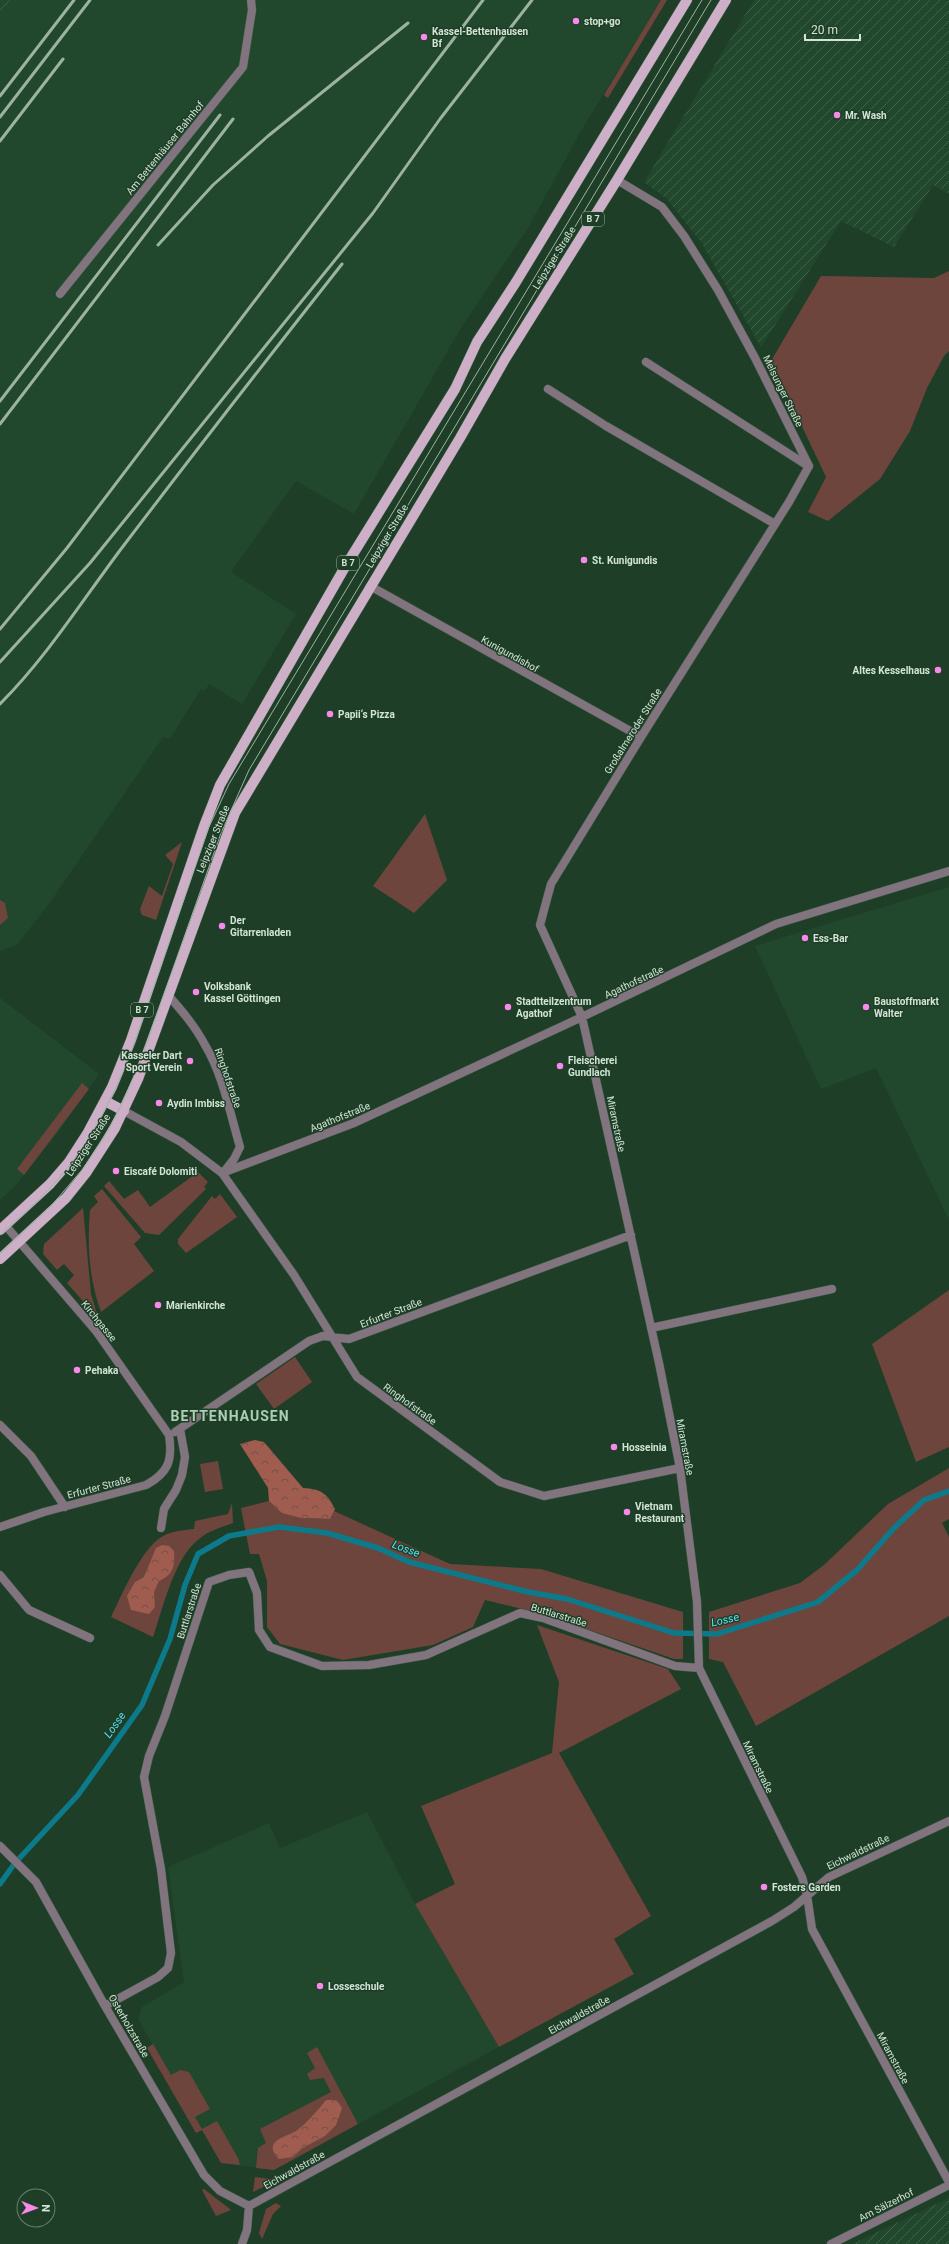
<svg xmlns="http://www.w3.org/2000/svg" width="949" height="2244" font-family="Roboto,sans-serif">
  <defs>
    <pattern id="industrial-furrows" width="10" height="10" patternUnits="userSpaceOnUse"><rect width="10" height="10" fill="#21482d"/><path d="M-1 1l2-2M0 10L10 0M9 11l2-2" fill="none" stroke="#40624b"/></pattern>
    <pattern id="forest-crowns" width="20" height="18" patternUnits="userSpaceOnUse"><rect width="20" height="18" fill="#9f5c4f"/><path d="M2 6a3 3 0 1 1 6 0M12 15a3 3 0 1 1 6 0" fill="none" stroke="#745148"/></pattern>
  </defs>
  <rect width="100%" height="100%" fill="#1e3e27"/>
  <!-- built -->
  <path fill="#21482d" d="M10,0H661L581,131L528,228L461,328L354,514L296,481L231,572L296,614L242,704L209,684L205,691L201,689L170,739L163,737L51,901L17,945L0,951V13Z
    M949,887V1220L876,1068L821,1089L755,946Z
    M0,998L99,1074L57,1134L15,1186L0,1200Z
    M367,1812L415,1904L499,2047L274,2170L221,2163L138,2019L142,2007L184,1982L168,1867L269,1823L280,1848Z"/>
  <!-- industrial -->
  <path fill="url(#industrial-furrows)" d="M0,0H10L0,13Z
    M754,0H949V194L933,185L894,247L841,221L761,347L701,242L667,199L644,182Z
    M949,2198V2244H852Z"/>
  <!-- green -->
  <path fill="#6e453d" d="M661,0H667L608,98L604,95Z
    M949,271V351L944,356L927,388L910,431L880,479L828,521L808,512L826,477L771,361L821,276L934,278Z
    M425,814L447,880L414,913L373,886Z
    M182,842L156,920L142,915L140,909L149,886L162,896L173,864L165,855Z
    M0,900L5,903L8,918L0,925Z
    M82,1083L89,1089L24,1175L17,1169Z
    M198,1172L208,1182L204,1187L206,1189L159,1235L145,1233L104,1186L109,1181L124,1199L138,1190L150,1207Z
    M102,1189L141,1237L134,1244L154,1271L101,1312C89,1280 87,1244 90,1210L98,1202L94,1196Z
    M220,1194L237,1217L186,1253L178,1244V1239L212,1196L215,1199Z
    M83,1208L91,1294L97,1314L95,1315L67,1283L74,1275L64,1264L57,1270L43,1254L44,1244Z
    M949,1290V1447L916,1462L872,1344Z
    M295,1357L312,1382L274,1409L256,1384Z
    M218,1461L223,1489L205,1492L200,1464Z
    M949,1468V1519L942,1523L949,1537V1616L756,1726L723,1662L709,1659V1612L800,1583L824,1565L888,1504Z
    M269,1501C289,1520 304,1518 330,1519L334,1511L450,1564L541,1569L683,1612V1659H674L543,1614L485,1600L473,1627L433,1645L343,1660L280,1644L267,1627V1581L259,1554H250L241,1508Z
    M232,1503L233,1523C222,1527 208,1531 199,1539C174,1558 163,1608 153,1637L111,1617C122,1595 143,1543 167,1534C175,1531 185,1530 194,1529L195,1521L228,1514Z
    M537,1625L668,1669L681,1689L559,1753L651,1916L614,1939L634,1974L499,2047L415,1904L455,1884L421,1806L552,1753L559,1682Z
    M153,2044L171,2075L180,2070L189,2072L210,2109L195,2117L202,2129L217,2121L238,2158L240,2165L221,2163L202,2130L196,2133L147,2048Z
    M317,2047L358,2124L274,2170L256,2168L258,2148L266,2143L260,2129L331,2092L324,2078L310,2080L307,2074L315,2068L307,2053Z
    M297,2165L299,2169L253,2192L255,2177L271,2179Z
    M204,2189L231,2210L216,2216L202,2190Z
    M276,2203L281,2206L273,2214L262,2239L259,2233L266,2209Z"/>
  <!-- forest -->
  <path fill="url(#forest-crowns)" d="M255,1440L264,1442L303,1488C321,1489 327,1493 335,1509L330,1519L301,1518L282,1513L269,1501L268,1488L240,1444Z
    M162,1545L169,1546L174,1551C175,1566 174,1574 159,1581L154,1592L155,1607L149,1614L131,1610L127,1596L135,1582L144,1577L156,1548Z
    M326,2100H337L342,2108L336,2125L325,2136L301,2149L293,2157L279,2159C262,2141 284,2138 296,2131C303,2127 321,2107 326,2100Z"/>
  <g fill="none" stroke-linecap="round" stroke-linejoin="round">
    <!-- stream -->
    <path stroke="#0d7a8b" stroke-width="5.5" d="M0,1884L15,1863L78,1795L142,1705L170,1639L185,1585L198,1554L229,1536L279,1527L327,1533L378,1548L409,1562L528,1592L567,1599L674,1633L717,1634L818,1602L857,1570L894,1528L924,1500L949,1491"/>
    <defs>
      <path id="pedestrian" d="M175,1432L309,1341L323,1336
        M161,1528L164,1509L176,1490L182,1475L185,1457L180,1429"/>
      <path id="minor" d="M617,180L662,207L684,236L718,290L755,358L809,466
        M60,294L243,67L252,10L251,0
        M646,362L808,466
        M548,389L606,426L775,524
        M809,466L789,502L641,737L551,884L540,925L582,1017L659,1363L680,1468L697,1602L699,1668L802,1877L807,1895L812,1929L949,2182
        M370,586L641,737
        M168,995C182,1011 195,1026 205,1045C223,1075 230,1113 240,1147L234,1159L223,1173
        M124,1111L181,1142L222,1173L294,1275L357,1377L500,1482L544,1496L680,1468
        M222,1173L354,1123L582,1017L776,924L949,871
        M651,1328L832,1289
        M323,1336L349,1339L631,1235
        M0,1425L31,1456L65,1507
        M0,1527L44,1512L146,1485C168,1473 173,1461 169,1435L96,1331L5,1225
        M0,1575L29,1610L90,1638
        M0,1846L36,1882L105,2006L204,2175L220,2191L249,2206
        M105,2006L158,1977L168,1968L171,1953L161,1869L144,1777L149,1756L165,1716L209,1582L229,1575L249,1572L257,1593L259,1630L270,1647L322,1666L369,1665L426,1655L520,1613L543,1618L675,1666L699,1668
        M242,2244L247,2230L249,2206L772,1921L794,1907L829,1877L949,1821
        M831,2244L949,2185"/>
      <path id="primary" d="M105,1101L124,1111
        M0,1230L50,1184L69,1162L87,1134L112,1087L131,1040L204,826L220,785L345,567L455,389L477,342L516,282L687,0
        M0,1259L66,1198L86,1173L115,1128L138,1079L235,813L460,438L505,359L617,180L726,0"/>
    </defs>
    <!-- pedestrian casing -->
    <use href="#pedestrian" stroke="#3e5c46" stroke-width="9"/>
    <!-- minor casing -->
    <use href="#minor" stroke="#3e5c46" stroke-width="9"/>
    <!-- primary casing -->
    <use href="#primary" stroke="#3e5c46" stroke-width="11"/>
    <!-- pedestrian -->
    <use href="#pedestrian" stroke="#82747f" stroke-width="8"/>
    <!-- minor -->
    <use href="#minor" stroke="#82747f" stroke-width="8"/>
    <!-- primary -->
    <use href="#primary" stroke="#cdb0c8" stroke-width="10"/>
    <!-- tram -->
    <path stroke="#9db3a2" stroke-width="1" d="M0,1235C21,1216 42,1198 60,1177C90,1143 111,1100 129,1058L209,827L229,784L702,0
      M0,1254L51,1206L82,1170L101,1142L120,1108L140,1062L221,833L249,770L711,0"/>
    <!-- rail -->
    <path stroke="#9db3a2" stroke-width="3" d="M0,96L74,0
      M0,117L90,0
      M0,141L63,59
      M158,245L213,185L268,136L408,23
      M0,401L220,115
      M0,424L233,119
      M0,629L67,548L483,0
      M0,662L90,563L373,213L440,119L532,0
      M0,704C46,658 82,601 121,549C194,453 268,358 342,264"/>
  </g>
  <!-- markers -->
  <g fill="#f888ea" stroke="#1e3e27" stroke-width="1.5">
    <circle cx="576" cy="21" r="4"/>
    <circle cx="424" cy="37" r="4"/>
    <circle cx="837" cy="115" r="4"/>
    <circle cx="584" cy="560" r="4"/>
    <circle cx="938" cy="670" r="4"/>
    <circle cx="330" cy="714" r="4"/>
    <circle cx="222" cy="926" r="4"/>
    <circle cx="805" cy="938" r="4"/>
    <circle cx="196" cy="992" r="4"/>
    <circle cx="508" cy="1007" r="4"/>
    <circle cx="866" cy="1007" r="4"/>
    <circle cx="190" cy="1061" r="4"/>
    <circle cx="560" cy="1066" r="4"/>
    <circle cx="159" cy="1103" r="4"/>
    <circle cx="116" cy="1171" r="4"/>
    <circle cx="158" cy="1305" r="4"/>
    <circle cx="77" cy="1370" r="4"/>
    <circle cx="614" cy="1447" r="4"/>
    <circle cx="627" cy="1512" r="4"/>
    <circle cx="764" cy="1887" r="4"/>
    <circle cx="320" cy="1986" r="4"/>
  </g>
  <g text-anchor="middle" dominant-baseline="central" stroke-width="3" stroke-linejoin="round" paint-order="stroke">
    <!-- shield labels -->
    <g fill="#1e3e27" stroke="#9bb2a1" stroke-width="1">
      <rect x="582" y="212" width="22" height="14" rx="3"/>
      <rect x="337" y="556" width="22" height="14" rx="3"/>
      <rect x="131" y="1003" width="22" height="14" rx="3"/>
    </g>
    <g font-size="9" font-weight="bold" fill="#d1e4d5">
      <text x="593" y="219">B 7</text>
      <text x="348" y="563">B 7</text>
      <text x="142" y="1010">B 7</text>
    </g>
    <!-- poi labels -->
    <g font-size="10" font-weight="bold" fill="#d1e4d5" stroke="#1e3e27" text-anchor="start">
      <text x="584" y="21">stop+go</text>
      <text x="432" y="31">Kassel-Bettenhausen<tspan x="432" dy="12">Bf</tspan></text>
      <text x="845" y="115">Mr. Wash</text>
      <text x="592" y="560">St. Kunigundis</text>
      <text x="930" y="670" text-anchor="end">Altes Kesselhaus</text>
      <text x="338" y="714">Papii‘s Pizza</text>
      <text x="230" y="920">Der<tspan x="230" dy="12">Gitarrenladen</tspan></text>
      <text x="813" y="938">Ess-Bar</text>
      <text x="204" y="986">Volksbank<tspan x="204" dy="12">Kassel Göttingen</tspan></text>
      <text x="516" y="1001">Stadtteilzentrum<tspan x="516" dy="12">Agathof</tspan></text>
      <text x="874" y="1001">Baustoffmarkt<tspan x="874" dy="12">Walter</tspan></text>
      <text x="182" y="1055" text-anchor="end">Kasseler Dart<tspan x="182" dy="12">Sport Verein</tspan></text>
      <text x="568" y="1060">Fleischerei<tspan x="568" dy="12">Gundlach</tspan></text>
      <text x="167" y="1103">Aydin Imbiss</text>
      <text x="124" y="1171">Eiscafé Dolomiti</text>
      <text x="166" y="1305">Marienkirche</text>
      <text x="85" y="1370">Pehaka</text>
      <text x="622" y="1447">Hosseinia</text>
      <text x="635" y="1506">Vietnam<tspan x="635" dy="12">Restaurant</tspan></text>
      <text x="772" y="1887">Fosters Garden</text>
      <text x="328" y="1986">Losseschule</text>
    </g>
    <!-- street labels -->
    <g font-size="10" fill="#d1e4d5" stroke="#1e3e27">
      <text transform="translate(165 148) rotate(-51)">Am Bettenhäuser Bahnhof</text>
      <text transform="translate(554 258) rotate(-58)">Leipziger Straße</text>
      <text transform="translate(783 391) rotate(64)">Melsunger Straße</text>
      <text transform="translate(387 536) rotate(-59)">Leipziger Straße</text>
      <text transform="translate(510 654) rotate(29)">Kunigundishof</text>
      <text transform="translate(633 731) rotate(-58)">Großalmeroder Straße</text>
      <text transform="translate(213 839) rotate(-68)">Leipziger Straße</text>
      <text transform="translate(634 982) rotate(-25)">Agathofstraße</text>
      <text transform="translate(228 1078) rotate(71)">Ringhofstraße</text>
      <text transform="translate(340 1117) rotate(-22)">Agathofstraße</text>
      <text transform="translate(616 1124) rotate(78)">Miramstraße</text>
      <text transform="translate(88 1145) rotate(-57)">Leipziger Straße</text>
      <text transform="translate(391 1313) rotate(-21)">Erfurter Straße</text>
      <text transform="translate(99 1321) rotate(51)">Kirchgasse</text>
      <text transform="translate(410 1404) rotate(36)">Ringhofstraße</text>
      <text transform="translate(685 1447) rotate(79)">Miramstraße</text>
      <text transform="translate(99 1487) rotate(-15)">Erfurter Straße</text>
      <text transform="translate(189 1611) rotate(-72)">Buttlarstraße</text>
      <text transform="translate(559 1615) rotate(17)">Buttlarstraße</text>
      <text transform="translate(758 1767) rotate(64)">Miramstraße</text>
      <text transform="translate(858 1852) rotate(-26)">Eichwaldstraße</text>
      <text transform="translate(579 2015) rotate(-29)">Eichwaldstraße</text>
      <text transform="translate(129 2026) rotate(60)">Osterholzstraße</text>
      <text transform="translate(893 2058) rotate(62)">Miramstraße</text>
      <text transform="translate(294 2170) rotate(-29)">Eichwaldstraße</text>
      <text transform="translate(886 2205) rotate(-27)">Am Sälzerhof</text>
    </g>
    <!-- water labels -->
    <g font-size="11" font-style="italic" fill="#5be1f9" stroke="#1e3e27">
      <text transform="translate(406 1549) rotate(21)">Losse</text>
      <text transform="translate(725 1620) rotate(-13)">Losse</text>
      <text transform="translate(115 1725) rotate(-55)">Losse</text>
    </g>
    <!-- district labels -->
    <g font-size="14" font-weight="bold" letter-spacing="1" fill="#aacfb2" stroke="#1e3e27">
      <text x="230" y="1416">BETTENHAUSEN</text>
    </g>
  </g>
  <!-- north arrow -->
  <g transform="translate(36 2208) rotate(91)"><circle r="19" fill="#1e3e27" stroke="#66806d"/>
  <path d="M0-3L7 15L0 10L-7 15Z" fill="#f888ea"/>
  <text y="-6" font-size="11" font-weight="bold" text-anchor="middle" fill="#d1e4d5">N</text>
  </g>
  <!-- scale -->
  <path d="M805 34v6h55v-6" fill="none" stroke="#d1e4d5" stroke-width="2"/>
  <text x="811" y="34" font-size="12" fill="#d1e4d5" stroke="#1e3e27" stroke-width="3" paint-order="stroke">20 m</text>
</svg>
